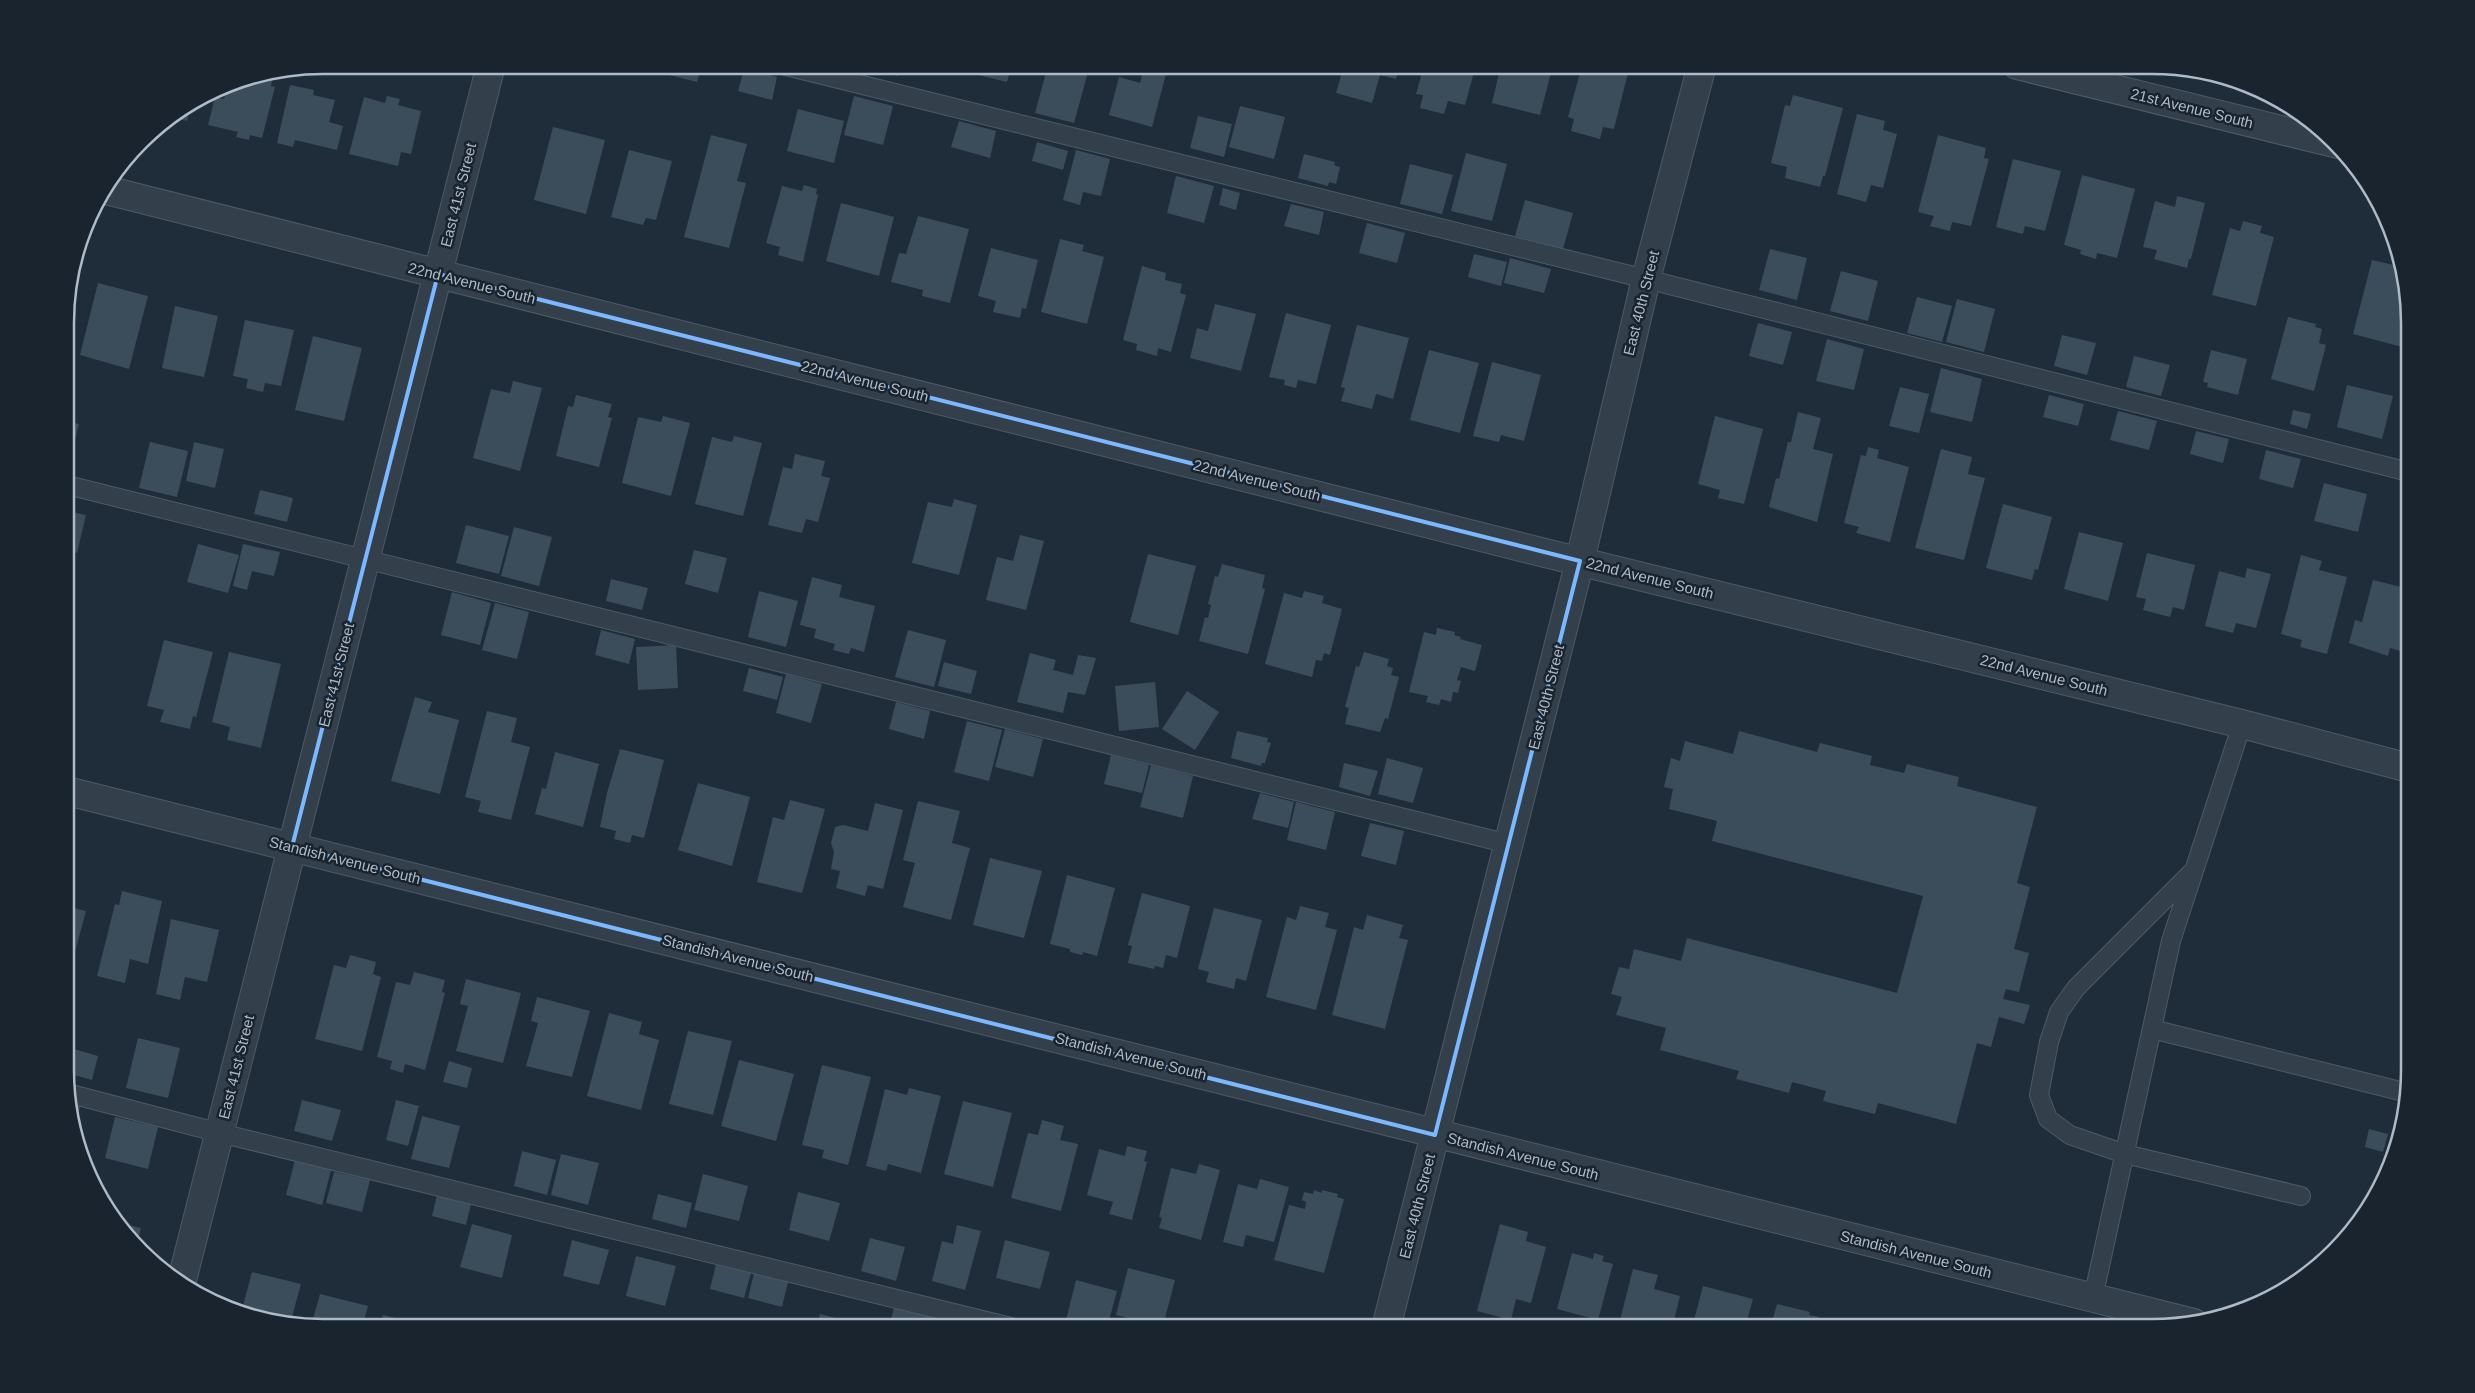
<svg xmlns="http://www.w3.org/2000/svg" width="2475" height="1393" font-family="Helvetica,sans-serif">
  <rect width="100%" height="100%" fill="#1f2d3b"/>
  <!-- building -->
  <path fill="#3b4c5b" d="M668,65H702L697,82L665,74Z
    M861,65H901L898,76L860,67Z
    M963,65H1012L1007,82L962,71Z
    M1048,65L1088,72L1074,123L1035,113Z
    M1344,65H1400L1396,79L1380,75L1372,103L1336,93Z
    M1424,65H1476L1465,105L1448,101L1444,114L1420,108L1423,95L1416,94Z
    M1501,65H1553L1540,115L1492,103Z
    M1582,65H1630L1614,129L1603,127L1600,139L1571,131L1574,119L1568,117Z
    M1144,68L1166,74L1152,127L1109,115L1119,77L1140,83Z
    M744,69L777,77L772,100L738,91Z
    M269,76L273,77L271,86L275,87L262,138L250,135L249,140L236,137L238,132L208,125L215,97L224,99L228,84L245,80L253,82L254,79Z
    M290,85L314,90L313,95L335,100L329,122L343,126L337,150L295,140L293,147L277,143Z
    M1793,95L1843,108L1825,176H1823L1820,187L1785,178L1787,167L1771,163L1785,105L1790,106Z
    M387,96L400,99L398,105L421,111L411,154L401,152L398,166L349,154L364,97L385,103Z
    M854,96L893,106L883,145L844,135Z
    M191,105L187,121L172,117Z
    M1240,106L1285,117L1274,159L1229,147Z
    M798,109L844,121L834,163L787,151Z
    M1857,114L1885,121L1883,130L1897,134L1883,188L1871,185L1866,202L1837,194Z
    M1198,116L1232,124L1224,157L1190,148Z
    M959,121L996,131L990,158L951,147Z
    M553,127L605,140L586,214L534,200Z
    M711,135L747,144L737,181L746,183L729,248L684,237Z
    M1938,135L1986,148L1984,158L1989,159L1971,226L1952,222L1950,231L1930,226L1934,216L1918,212Z
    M1037,142L1068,151L1063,170L1032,161Z
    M629,150L672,161L656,220L646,218L643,225L611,217Z
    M1076,150L1110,159L1101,196L1083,192L1080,205L1063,200Z
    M1466,153L1507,164L1492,221L1451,211Z
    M1304,154L1335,162L1334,165L1340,167L1336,184L1329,182L1328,186L1298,178Z
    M2013,159L2061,171L2045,231L2025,226L2023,234L1996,227Z
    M1410,164L1453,175L1442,214L1400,204Z
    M2082,175L2135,189L2117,258L2097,253L2096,259L2080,254L2081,250L2064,245Z
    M1176,176L1214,186L1204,223L1167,213Z
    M804,185L817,189L816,194L818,195L803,262L778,255L780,247L766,243L782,186L802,191Z
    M1223,188L1240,193L1236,210L1219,205Z
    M2177,196L2205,203L2191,259H2189L2187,268L2154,259L2157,250L2143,247L2155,201L2175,207Z
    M1525,200L1573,213L1563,249L1515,236Z
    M841,203L894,217L879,276L826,261Z
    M1291,204L1324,212L1319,235L1284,226Z
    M918,216L969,229L950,303L922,296L923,290L891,282L899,253L906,254Z
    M2243,221L2262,226L2260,233L2274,237L2256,306L2212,295L2230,228L2240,231Z
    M1367,223L1405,233L1397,263L1359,253Z
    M1060,239L1084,245L1082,251L1104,257L1087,324L1041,312Z
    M991,248L1038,260L1026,309L1022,308L1020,318L993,312L996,301L978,296Z
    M1770,249L1807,258L1797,300L1759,290Z
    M1474,254L1507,262L1501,286L1468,277Z
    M1510,258L1551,269L1544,293L1504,283Z
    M2372,260L2402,267L2409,306V334L2406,348L2353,334Z
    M1142,266L1166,273L1165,280L1182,284L1180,293L1186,295L1171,352L1158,348L1157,356L1136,350L1137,344L1123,340Z
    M1841,271L1878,281L1868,321L1830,311Z
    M71,276L76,277L68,310L67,289Z
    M98,283L148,296L129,369L80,355Z
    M1917,297L1952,306L1942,342L1907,333Z
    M1957,299L1995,309L1984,352L1946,342Z
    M1215,304L1256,314L1241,371L1190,358L1197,328L1208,331Z
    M175,306L218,316L204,377L162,368Z
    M1286,313L1331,325L1316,384L1298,380L1296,388L1284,385L1285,380L1269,377Z
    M2288,317L2316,324L2315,327L2322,329L2319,343L2326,345L2314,391L2271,379Z
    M245,320L294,330L281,386L265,383L263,392L246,388L248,379L233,376Z
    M1758,323L1792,332L1783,365L1749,356Z
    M1357,325L1409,338L1393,399L1376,394L1372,409L1341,401L1345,388L1341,387Z
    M2062,335L2096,343L2087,375L2054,366Z
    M313,336L362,348L344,421L295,410Z
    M1827,339L1864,349L1854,390L1816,381Z
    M1429,350L1479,363L1460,433L1410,420Z
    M2211,350L2247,359L2238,395L2207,387L2208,383L2203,382Z
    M2134,356L2170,365L2161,396L2126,387Z
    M1492,362L1541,375L1524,441L1501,435L1499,442L1473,436Z
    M1941,368L1982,379L1972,422L1930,412Z
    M513,381L542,388L520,471L473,458L491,389L510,393Z
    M2347,385L2393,396L2382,439L2337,427Z
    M1900,387L1929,394L1919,433L1889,426Z
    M576,395L612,404L608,417L612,418L599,467L556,456L568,406L573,407Z
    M2049,395L2084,404L2078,426L2043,417Z
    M2293,410L2311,414L2307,429L2290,424Z
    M2118,411L2157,421L2149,450L2110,440Z
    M1798,412L1821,418L1813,449L1833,454L1817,522L1769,507L1776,478L1779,479L1788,442H1791Z
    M663,416L690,423L671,496L622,483L638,417L661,422Z
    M1715,416L1763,429L1744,504L1718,498L1720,490L1698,484Z
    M67,421L79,424L68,468L67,467Z
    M2196,431L2229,439L2223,463L2190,454Z
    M734,436L762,443L743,516L695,504L712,437L732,442Z
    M150,442L188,451L177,497L139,488Z
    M194,442L224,449L215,488L186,481Z
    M1868,447L1879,450L1877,458L1909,467L1890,542L1856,533L1859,527L1844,523L1861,455L1866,456Z
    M1941,449L1972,457L1968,474L1985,478L1964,560L1915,548Z
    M2266,450L2301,459L2293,488L2259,479Z
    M795,454L825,461L821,476L830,478L818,522L806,519L802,533L768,525L783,467L792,469Z
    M2324,483L2367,494L2358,532L2314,521Z
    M260,490L293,498L287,522L254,514Z
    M954,499L977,505L959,575L912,563L928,502L952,507Z
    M2003,504L2052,517L2038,570L2035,569L2032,580L1986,568Z
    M67,511L86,515L77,553L67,550Z
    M466,525L509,536L499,574L456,563Z
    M514,527L552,537L539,586L501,576Z
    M2079,532L2123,543L2108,601L2064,589Z
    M1020,535L1044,541L1026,610L986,600L997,557L1013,561Z
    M198,544L239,555L228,593L187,582Z
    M243,544L280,552L274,576L252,571L247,590L233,586Z
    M694,550L727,558L718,593L685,584Z
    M2147,553L2195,565L2184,610L2173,607L2170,617L2143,610L2146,599L2136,597Z
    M1148,554L1196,566L1178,635L1130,622Z
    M2301,555L2322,561L2319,570L2347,577L2327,654L2300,647L2302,640L2281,634Z
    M1222,564L1265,575L1262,588L1265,589L1248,654L1199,641L1205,617L1208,618L1211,605L1208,604L1215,576L1218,577Z
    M2247,568L2271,574L2256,628L2236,623L2233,633L2205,626L2219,571L2245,578Z
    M812,577L842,585L839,597L875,606L864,652L851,648L849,654L833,650L835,644L814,638L816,629L800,625Z
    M611,579L648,588L642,610L606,601Z
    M2373,580L2409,589V631L2404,652L2390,648L2388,656L2349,643L2355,620L2362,622Z
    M759,591L798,601L786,647L748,637Z
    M1304,591L1324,596L1322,603L1342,609L1330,655L1324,653L1322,661L1316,660L1312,677L1265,664L1284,593L1302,598Z
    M452,592L491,603L480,645L441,635Z
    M495,603L529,612L517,659L482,650Z
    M1437,628L1455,632L1454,635L1461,637L1460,639L1482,645L1475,671L1461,667L1457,680L1461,681L1458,693L1453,692L1451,702L1441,699L1439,705L1426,702L1428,696L1409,692L1424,632L1436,635Z
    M601,630L635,639L629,664L595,655Z
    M908,630L946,640L934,687L895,677Z
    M164,640L213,652L196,717L193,716L190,729L160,722L164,710L147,706Z
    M676,645L678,688L638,690L636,647Z
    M229,652L281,664L261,748L227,740L230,727L212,722Z
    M1364,652L1389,659L1387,666L1393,668L1391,675L1399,677L1388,719L1385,718L1380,732L1345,724L1349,708L1345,707L1356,666L1359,667Z
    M1030,653L1056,660L1053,670L1073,675L1078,655L1096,658L1085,695L1068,692L1063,713L1017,702Z
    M944,662L977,671L971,694L938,686Z
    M749,668L783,677L777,700L743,691Z
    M786,674L822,684L811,723L776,713Z
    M1155,682L1159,727L1119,731L1115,686Z
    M1187,691L1219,712L1195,750L1162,729Z
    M415,697L432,702L428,712L459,720L440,794L391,781Z
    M896,702L930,711L924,739L889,729Z
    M487,711L517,718L511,742L530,747L511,820L478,812L481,801L465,797Z
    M967,721L1002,730L989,781L954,772Z
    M1005,729L1043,739L1033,777L995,767Z
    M1237,731L1268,738L1267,742L1271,743L1265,763H1262L1261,766L1231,758Z
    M1739,731L1817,752L1820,743L1872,756L1870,765L1904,773L1907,764L1959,777L1957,786L2037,807L2017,883L2030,887L2014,949L2029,953L2019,992L2006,989L2003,999L2030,1005L2024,1024L1999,1017L1991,1047L1977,1043L1956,1124L1878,1103L1875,1114L1823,1101L1826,1091L1792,1082L1789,1093L1736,1079L1739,1071L1660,1050L1666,1028L1616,1015L1622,997L1611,994L1619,967L1629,969L1634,949L1681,961L1687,938L1897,993L1923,896L1712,841L1717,821L1669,809L1673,789L1664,787L1671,758L1680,761L1685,741L1733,754Z
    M620,749L664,760L644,838L632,835L630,843L614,839L616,831L600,827L607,793Z
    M555,752L599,764L583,827L535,814L542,788L546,789Z
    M1111,755L1149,765L1142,793L1104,784Z
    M1387,758L1423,768L1413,803L1378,794Z
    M1344,763L1378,771L1370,796L1339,787Z
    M1151,765L1193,776L1183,818L1140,807Z
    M698,783L750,797L732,866L678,850Z
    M1260,793L1294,802L1288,828L1252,819Z
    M790,800L825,809L802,893L757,882L773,817L784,820Z
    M918,801L960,811L952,843L970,848L951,920L903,907L915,863L903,860Z
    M1296,802L1335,812L1326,850L1287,840Z
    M875,803L903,810L883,889L868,885L865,896L836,888L840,871L831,869L834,852L831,843L835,827L843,825L868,831Z
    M1370,823L1404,831L1396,865L1361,856Z
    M990,858L1042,871L1024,938L973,925Z
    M1067,875L1115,888L1097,956L1083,952L1082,955L1070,952V949L1050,944Z
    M67,891L74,893L70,907L86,911L68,978Z
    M122,891L162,901L148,964L130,959L125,983L97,976L115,904L119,905Z
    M1142,893L1190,906L1177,958L1166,955L1163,968L1155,966L1154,969L1128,963L1132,946L1128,945Z
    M1300,906L1329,913L1325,927L1337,930L1316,1010L1266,997L1287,917L1296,920Z
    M1214,908L1262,920L1246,981L1236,978L1234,989L1206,982L1209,972L1198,969Z
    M1367,915L1403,925L1399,938L1408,940L1385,1029L1332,1015L1354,927L1363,930Z
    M171,919L219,930L207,982L185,977L180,1000L156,994Z
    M350,955L376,962L373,974L381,977L362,1051L315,1039L334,965L346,968Z
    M414,972L445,980L442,992L445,993L425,1070L405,1064L403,1073L390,1069L392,1061L377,1057L396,982L410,985Z
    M466,979L521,993L503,1063L456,1051L468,1006L460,1004Z
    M537,997L590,1011L572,1077L526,1066L538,1023L531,1021Z
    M609,1013L642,1022L639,1034L659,1040L641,1110L587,1096Z
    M688,1031L732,1041L713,1115L669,1104Z
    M138,1038L180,1048L168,1098L126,1088Z
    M67,1047L98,1056L92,1080L67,1073Z
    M739,1060L794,1074L776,1141L721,1126Z
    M449,1061L472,1068L467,1088L443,1082Z
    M822,1065L871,1077L848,1165L822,1158L824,1150L802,1145Z
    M909,1088L941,1096L921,1173L888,1164L886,1171L866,1166L885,1089L907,1095Z
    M302,1100L341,1110L332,1141L294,1131Z
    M396,1100L419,1106L408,1146L386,1140Z
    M963,1101L1012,1113L993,1187L944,1174Z
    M67,1103L80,1106L75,1131L67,1104Z
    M422,1116L460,1126L449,1168L411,1159Z
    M115,1117L158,1127L148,1169L105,1158Z
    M1042,1120L1064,1126L1060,1140L1078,1144L1061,1211L1011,1198L1028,1133L1038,1135Z
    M2369,1129L2388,1134L2383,1152L2365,1147Z
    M1127,1146L1147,1151L1144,1161L1147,1162L1132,1220L1109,1214L1113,1202L1087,1195L1099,1149L1125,1156Z
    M522,1151L556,1160L547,1195L514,1186Z
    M561,1154L599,1163L588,1205L551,1195Z
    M295,1160L331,1170L322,1205L286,1195Z
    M1199,1164L1220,1170L1201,1240L1159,1228L1162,1218L1159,1217L1171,1168L1196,1174Z
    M334,1172L370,1180L362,1212L326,1203Z
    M703,1174L748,1186L739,1221L694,1210Z
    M1260,1179L1289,1187L1274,1242L1246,1235L1243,1247L1223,1242L1238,1184L1257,1189Z
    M1314,1190L1322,1193V1190L1338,1194L1337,1197L1344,1199L1324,1273L1274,1260L1289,1205L1305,1209L1306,1202L1302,1200L1304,1192L1313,1194Z
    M798,1192L840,1203L829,1241L789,1230Z
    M658,1194L692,1203L686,1228L652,1219Z
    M437,1195L471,1204L466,1225L432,1216Z
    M116,1222L141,1228L137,1245Z
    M472,1224L512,1235L502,1278L460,1267Z
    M1500,1224L1528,1232L1526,1241L1546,1247L1531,1303L1516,1299L1511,1320L1477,1311Z
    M957,1225L981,1231L965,1290L932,1281L942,1241L953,1244Z
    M870,1238L905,1247L896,1281L861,1271Z
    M572,1240L609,1250L599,1285L563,1276Z
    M1005,1240L1050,1252L1040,1289L996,1278Z
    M1572,1253L1593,1259L1594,1253L1604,1256L1602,1261L1613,1264L1598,1320L1557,1309Z
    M636,1256L676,1266L665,1306L626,1296Z
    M716,1264L751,1273L744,1298L710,1289Z
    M1128,1268L1175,1280L1163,1326L1116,1315Z
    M1633,1269L1658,1275L1654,1289L1680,1296L1672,1328H1618Z
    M252,1272L301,1284L290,1324L256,1319L241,1313Z
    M754,1273L788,1282L782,1307L748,1298Z
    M1076,1280L1117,1291L1107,1328H1081L1065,1324Z
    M1703,1286L1753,1299L1745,1328H1692Z
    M320,1294L368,1306L362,1328L311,1326Z
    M1777,1304L1810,1312L1809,1315L1819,1317L1816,1328H1765L1767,1321L1772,1322Z
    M894,1307L932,1317L928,1328H889Z
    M820,1314L863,1325L862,1328H816Z
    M383,1315L431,1327V1328H379Z
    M457,1320L484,1327V1328H455Z"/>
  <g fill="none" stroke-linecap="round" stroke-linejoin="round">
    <defs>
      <path id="service" d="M782,65L1646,279L2409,472
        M67,485L1509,844
        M2191,873L2076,988L2059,1012L2049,1042L2039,1095L2048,1119L2070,1135L2125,1154L2301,1196
        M2152,1029L2408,1093
        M67,1093L220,1133L1015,1328
        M2093,1298L2171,941L2242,724"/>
      <path id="minor" d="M2017,65L2338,144
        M106,190L1541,552L2242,724L2409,768
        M67,791L2194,1323
        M181,1284L491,65
        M1386,1328L1580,561L1646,279L1702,65"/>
    </defs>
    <!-- service casing -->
    <use href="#service" stroke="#4e5a65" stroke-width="20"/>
    <!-- minor casing -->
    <use href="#minor" stroke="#4e5a65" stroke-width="30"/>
    <!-- service -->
    <use href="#service" stroke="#333f4b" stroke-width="18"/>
    <!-- minor -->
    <use href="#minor" stroke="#333f4b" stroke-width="28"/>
  </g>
  <!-- marked area -->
  <path fill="none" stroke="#7bb8ff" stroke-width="4" stroke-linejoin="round" d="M438,274L1580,561L1435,1135L292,847Z"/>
  <g text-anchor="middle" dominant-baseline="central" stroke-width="5" stroke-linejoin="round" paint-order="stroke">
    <!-- street labels -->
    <g font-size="15" fill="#aebac7" stroke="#19242f">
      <text transform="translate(2192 108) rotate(14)">21st Avenue South</text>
      <text transform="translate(458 195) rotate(-76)">East 41st Street</text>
      <text transform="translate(472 283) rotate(14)">22nd Avenue South</text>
      <text transform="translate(1641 303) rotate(-76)">East 40th Street</text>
      <text transform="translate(865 381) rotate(14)">22nd Avenue South</text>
      <text transform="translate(1257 480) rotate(14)">22nd Avenue South</text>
      <text transform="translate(1650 578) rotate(14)">22nd Avenue South</text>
      <text transform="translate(336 675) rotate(-76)">East 41st Street</text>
      <text transform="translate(2044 675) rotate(14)">22nd Avenue South</text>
      <text transform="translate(1546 697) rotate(-76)">East 40th Street</text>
      <text transform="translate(345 860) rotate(14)">Standish Avenue South</text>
      <text transform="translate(738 958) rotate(14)">Standish Avenue South</text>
      <text transform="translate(1131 1056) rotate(14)">Standish Avenue South</text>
      <text transform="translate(236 1067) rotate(-76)">East 41st Street</text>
      <text transform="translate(1523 1156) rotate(14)">Standish Avenue South</text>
      <text transform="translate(1417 1206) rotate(-76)">East 40th Street</text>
      <text transform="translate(1916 1254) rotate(14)">Standish Avenue South</text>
    </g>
  </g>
  <!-- crop -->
  <path d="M0 0H2475V1393H0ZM323 74H2152A249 249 0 0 1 2401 323V1070A249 249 0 0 1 2152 1319H323A249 249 0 0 1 74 1070V323A249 249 0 0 1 323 74Z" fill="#19242f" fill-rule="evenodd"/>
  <path fill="none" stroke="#aebac7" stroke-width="2.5" d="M323 74H2152A249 249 0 0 1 2401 323V1070A249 249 0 0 1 2152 1319H323A249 249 0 0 1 74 1070V323A249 249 0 0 1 323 74Z"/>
</svg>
